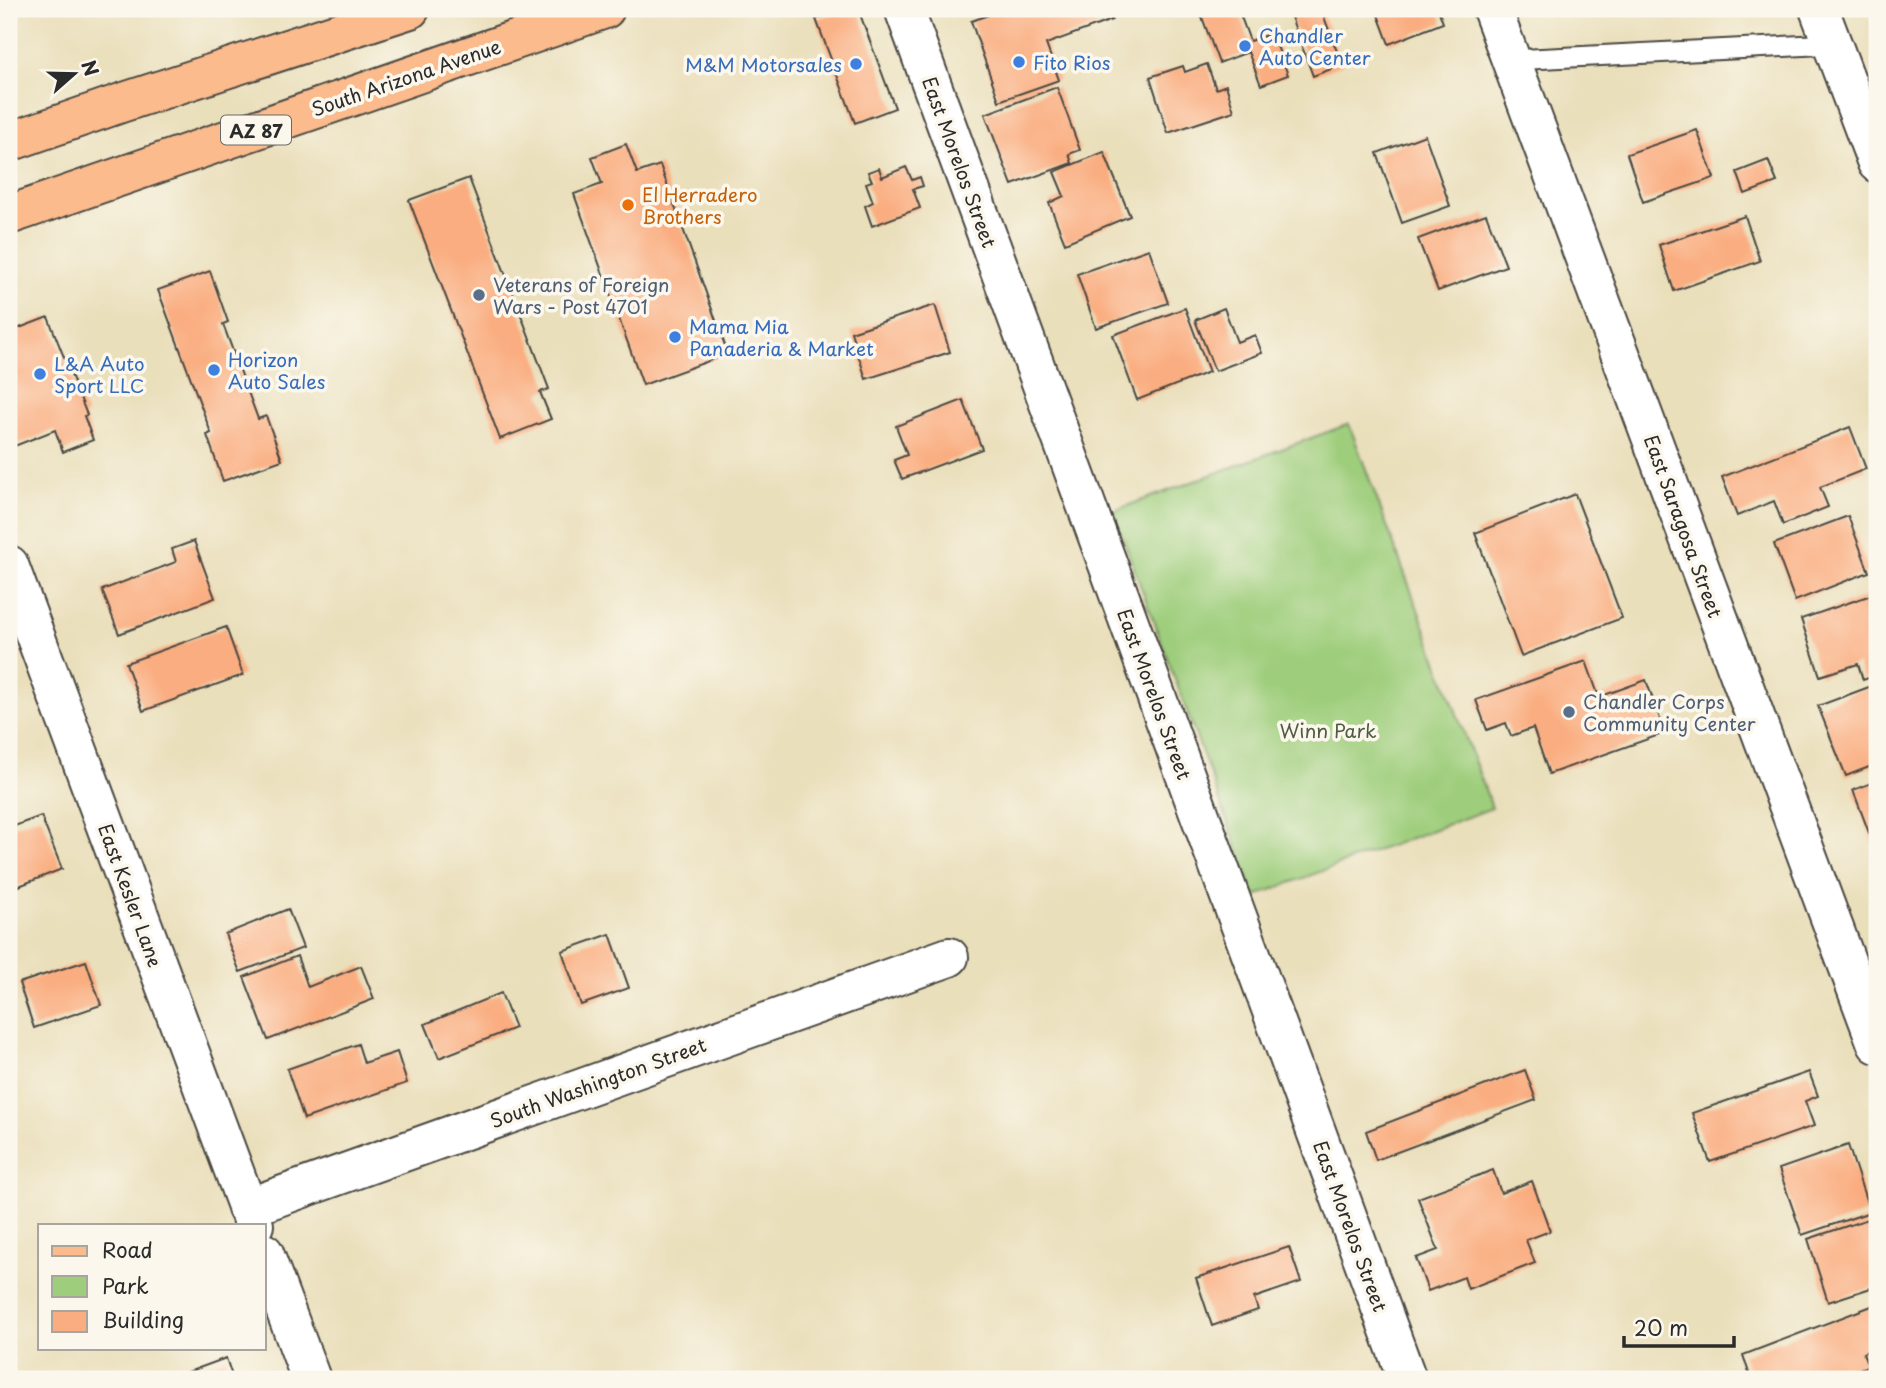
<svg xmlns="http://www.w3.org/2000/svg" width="1886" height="1388" font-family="'Playpen Sans',sans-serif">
  <rect width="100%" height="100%" fill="#fbf7ec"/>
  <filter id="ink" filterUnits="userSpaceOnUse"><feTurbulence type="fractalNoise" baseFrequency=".0143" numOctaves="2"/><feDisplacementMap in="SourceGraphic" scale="14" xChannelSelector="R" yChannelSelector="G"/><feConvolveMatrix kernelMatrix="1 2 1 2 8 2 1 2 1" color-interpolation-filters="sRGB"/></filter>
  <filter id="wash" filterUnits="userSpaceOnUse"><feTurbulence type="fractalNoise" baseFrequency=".00686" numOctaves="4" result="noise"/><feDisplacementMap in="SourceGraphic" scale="28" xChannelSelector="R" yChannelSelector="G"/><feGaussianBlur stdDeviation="1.57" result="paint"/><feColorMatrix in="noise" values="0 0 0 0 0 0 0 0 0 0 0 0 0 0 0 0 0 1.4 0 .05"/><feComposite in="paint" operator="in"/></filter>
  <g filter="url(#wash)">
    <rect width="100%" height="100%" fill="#eadfbb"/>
    <!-- green -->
    <path fill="#9ece7c" stroke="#647c54" stroke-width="2" d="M1349,424L1492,808L1255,896L1113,511Z"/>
    <g id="blocks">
      <!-- building -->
      <path fill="#faad80" d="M844,9H858L895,108L855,123L816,19Z
        M1006,9H1108L1112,20L1046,44L1059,80L999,101L971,21Z
        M1199,9H1238L1250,41L1272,33L1288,75L1261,85L1248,52L1219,63Z
        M1288,9H1321L1342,65L1313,76Z
        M1386,9H1438L1443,23L1389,44L1377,12Z
        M1207,64L1216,89L1226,85L1234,111L1168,133L1150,77L1183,66L1185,72Z
        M1057,87L1080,150L1069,154L1072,163L1012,185L985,114Z
        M1697,130L1714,178L1643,202L1627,154Z
        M1425,135L1450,206L1402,223L1377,153Z
        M626,144L637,173L660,165L728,354L643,385L574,194L602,184L592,157Z
        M1104,152L1130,216L1065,243L1049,203L1064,196L1054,172Z
        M1768,160L1777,182L1745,194L1737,172Z
        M906,167L912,180L920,177L923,186L913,189L920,208L872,226L865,206L873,202L866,183L872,181L868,172L879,168L882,177Z
        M469,178L549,389L540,392L551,419L500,439L409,200Z
        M1486,214L1506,266L1438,291L1418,239Z
        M1745,216L1760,261L1674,291L1659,245Z
        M1149,249L1168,303L1096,328L1077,274Z
        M210,271L228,322L223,324L258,419L266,416L282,460L223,481L207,435L211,433L158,290Z
        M935,305L950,352L866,379L851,332Z
        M1185,308L1209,372L1137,400L1113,335Z
        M1224,308L1237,342L1255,335L1262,353L1215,371L1195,320Z
        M48,317L87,415L84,416L93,440L63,452L55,430L12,447L9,439V332Z
        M963,400L982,449L902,479L894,460L907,455L896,426Z
        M1850,427L1866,469L1820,487L1828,507L1783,525L1774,501L1737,516L1722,477Z
        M1575,494L1622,618L1521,656L1475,533Z
        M1848,516L1869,572L1795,601L1774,544Z
        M194,541L215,598L119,634L102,590L176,562L172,549Z
        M1877,593V675L1863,680L1858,664L1820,676L1801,619Z
        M226,627L243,675L143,711L126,663Z
        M1586,661L1599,697L1646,680L1665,733L1549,774L1533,728L1511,736L1506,723L1487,730L1476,700Z
        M1877,684V764L1846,776L1818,706Z
        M1877,781V854L1853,790Z
        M41,816L62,869L9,890V828Z
        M288,909L303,948L240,972L225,934Z
        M610,934L629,988L581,1005L562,951Z
        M297,956L308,987L361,966L374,999L268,1040L244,977Z
        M86,961L101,1005L34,1028L19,983Z
        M501,993L515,1028L439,1058L425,1024Z
        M358,1044L364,1063L397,1052L407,1083L304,1119L287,1069Z
        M1525,1070L1536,1100L1376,1160L1366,1131Z
        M1809,1072L1818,1096L1805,1101L1814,1126L1710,1162L1692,1113Z
        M1848,1145L1870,1212L1802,1235L1779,1169Z
        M1493,1170L1501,1193L1532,1181L1550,1231L1526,1240L1535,1263L1468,1289L1464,1277L1428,1291L1416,1258L1438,1250L1418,1198Z
        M1868,1219L1877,1246V1286L1828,1302L1808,1239Z
        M1289,1247L1301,1282L1254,1298L1258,1310L1212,1326L1196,1278Z
        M1877,1304V1347L1863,1353L1868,1366L1832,1379H1770L1769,1377L1751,1379L1743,1355Z
        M226,1358L233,1379H169Z"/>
    </g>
  </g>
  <g filter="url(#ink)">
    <use href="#blocks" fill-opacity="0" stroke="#484641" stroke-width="2"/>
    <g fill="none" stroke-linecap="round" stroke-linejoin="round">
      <defs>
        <path id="lane" d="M1511,60L1833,44"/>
        <path id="street" d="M904,9L1407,1379
          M1492,9L1877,1044
          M1819,9L1877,163
          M9,565L254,1225
          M247,1208L949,957
          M264,1253L311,1379"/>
        <path id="primary" d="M9,142L121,103L410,9
          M9,215L605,9"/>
      </defs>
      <!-- lane casing -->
      <use href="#lane" stroke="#484641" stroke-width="23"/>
      <!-- street casing -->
      <use href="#street" stroke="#484641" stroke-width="42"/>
      <!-- primary casing -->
      <use href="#primary" stroke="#484641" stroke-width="42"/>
      <!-- lane -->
      <use href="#lane" stroke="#fff" stroke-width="19"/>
      <!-- street -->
      <use href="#street" stroke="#fff" stroke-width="38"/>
      <!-- primary -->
      <use href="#primary" stroke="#fbbb8d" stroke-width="38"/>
    </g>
  </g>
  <!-- markers -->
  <g fill="#3f7fe0" stroke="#fbf7ec" stroke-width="2.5">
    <circle cx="1245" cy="46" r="7"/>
    <circle cx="1019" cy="62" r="7"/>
    <circle cx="856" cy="64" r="7"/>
    <circle cx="675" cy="337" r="7"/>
    <circle cx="214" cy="370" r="7"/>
    <circle cx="40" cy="374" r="7"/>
  </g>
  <circle fill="#e8710a" stroke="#fbf7ec" stroke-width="2.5" cx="628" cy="205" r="7"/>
  <g fill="#5c6f8a" stroke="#fbf7ec" stroke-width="2.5">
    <circle cx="479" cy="295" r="7"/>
    <circle cx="1569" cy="712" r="7"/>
  </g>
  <g text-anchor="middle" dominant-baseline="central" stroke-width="7" stroke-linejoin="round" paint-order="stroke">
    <!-- shield labels -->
    <rect fill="#fbf7ec" stroke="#696865" stroke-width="2" x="221" y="115.5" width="70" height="29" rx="5"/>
    <g font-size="18" font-weight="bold" fill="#2b2b2b">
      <text x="256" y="130">AZ 87</text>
    </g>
    <!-- shop labels -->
    <g font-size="19" fill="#366cbe" stroke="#fbf7ec" text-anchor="start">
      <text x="1259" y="35">Chandler<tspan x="1259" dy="22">Auto Center</tspan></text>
      <text x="1033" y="62">Fito Rios</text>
      <text x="842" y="64" text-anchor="end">M&amp;M Motorsales</text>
      <text x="689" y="326">Mama Mia<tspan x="689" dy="22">Panaderia &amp; Market</tspan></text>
      <text x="228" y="359">Horizon<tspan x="228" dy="22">Auto Sales</tspan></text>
      <text x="54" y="363">L&amp;A Auto<tspan x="54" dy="22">Sport LLC</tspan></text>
    </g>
    <!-- street labels -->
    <g font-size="19" fill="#2b2b2b" stroke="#fbf7ec">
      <text transform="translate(406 77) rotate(-19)">South Arizona Avenue</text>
      <text transform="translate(960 162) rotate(70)">East Morelos Street</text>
      <text transform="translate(1684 526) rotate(70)">East Saragosa Street</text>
      <text transform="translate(1155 694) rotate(70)">East Morelos Street</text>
      <text transform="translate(131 895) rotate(70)">East Kesler Lane</text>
      <text transform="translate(598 1082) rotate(-20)">South Washington Street</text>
      <text transform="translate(1351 1226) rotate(70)">East Morelos Street</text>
    </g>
    <!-- food labels -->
    <g font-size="19" fill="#c56008" stroke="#fbf7ec" text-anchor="start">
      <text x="642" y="194">El Herradero<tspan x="642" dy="22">Brothers</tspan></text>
    </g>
    <!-- service labels -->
    <g font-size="19" fill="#4e5e75" stroke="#fbf7ec" text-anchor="start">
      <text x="493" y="284">Veterans of Foreign<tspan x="493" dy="22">Wars - Post 4701</tspan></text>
      <text x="1583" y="701">Chandler Corps<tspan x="1583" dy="22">Community Center</tspan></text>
    </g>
    <!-- park labels -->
    <g font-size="19" fill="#4e5c43" stroke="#fbf7ec">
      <text x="1328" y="730">Winn Park</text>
    </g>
  </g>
  <!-- margin -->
  <rect width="1886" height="1388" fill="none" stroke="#fbf7ec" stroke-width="35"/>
  <!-- legend -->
  <rect x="38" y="1224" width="228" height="126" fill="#fbf7ec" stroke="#a8a59f" stroke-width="2"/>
  <rect x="52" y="1246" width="35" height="10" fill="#fbbb8d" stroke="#a8a59f" stroke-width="2"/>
  <text x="102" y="1258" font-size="21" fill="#2b2b2b">Road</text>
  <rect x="52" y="1276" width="35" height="21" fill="#9ece7c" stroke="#a8a59f" stroke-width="2"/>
  <text x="102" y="1294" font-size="21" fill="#2b2b2b">Park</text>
  <rect x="52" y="1311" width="35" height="21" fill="#faad80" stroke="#a8a59f" stroke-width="2"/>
  <text x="102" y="1328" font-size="21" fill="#2b2b2b">Building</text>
  <!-- north arrow -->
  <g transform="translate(74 74) rotate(70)" stroke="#fbf7ec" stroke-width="5" paint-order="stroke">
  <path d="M0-5L12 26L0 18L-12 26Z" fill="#2b2b2b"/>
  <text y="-10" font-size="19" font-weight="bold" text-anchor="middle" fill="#2b2b2b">N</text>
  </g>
  <!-- scale -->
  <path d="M1624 1336v10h110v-10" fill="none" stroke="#2b2b2b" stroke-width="3.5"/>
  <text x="1634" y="1336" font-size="21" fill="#2b2b2b" stroke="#fbf7ec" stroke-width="5" paint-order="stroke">20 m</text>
</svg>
